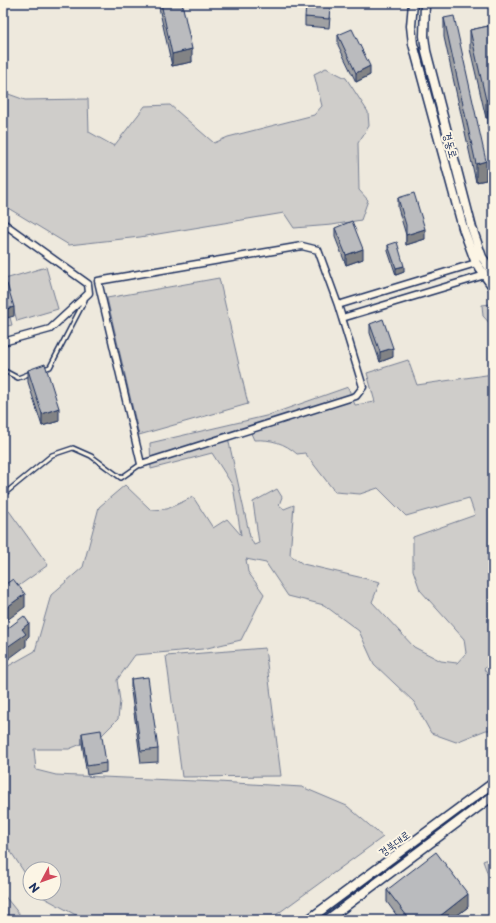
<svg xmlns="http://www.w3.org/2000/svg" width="496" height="923" font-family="'Playpen Sans','Poor Story',sans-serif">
  <rect width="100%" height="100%" fill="#eee9dd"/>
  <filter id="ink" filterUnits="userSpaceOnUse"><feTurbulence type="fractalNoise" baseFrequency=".025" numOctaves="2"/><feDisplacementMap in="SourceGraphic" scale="8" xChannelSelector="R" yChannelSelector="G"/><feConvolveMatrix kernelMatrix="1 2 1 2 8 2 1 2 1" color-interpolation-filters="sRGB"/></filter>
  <g filter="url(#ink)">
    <!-- green -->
    <path fill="#cfcdca" stroke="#757e94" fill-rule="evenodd" d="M326,68L346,78L368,112L369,126L358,143L359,190L368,200L361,220L332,225L294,228L284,213L140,237L69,245L3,205V92L25,100L88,99L89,132L114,146L145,106L170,105L214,143L228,137L314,115L322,106L314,74Z
      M46,267L58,309L17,321L5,279Z
      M219,278L248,404L139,435L107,298Z
      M3,292L12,325L3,327Z
      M491,304L493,305V327L483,316L482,305Z
      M408,360L417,385L493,374V661L484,669L493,683V730H486L456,742L431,733L414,702L374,664L359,631L324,605L288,596L266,563L246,559L248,572L264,594L241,640L203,649L135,655L117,680L120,701L118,719L101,736L69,749H34L36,770L56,775L218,782L302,787L347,806L383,837L269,920H85L39,895L37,893H54V869H30V881L9,849L3,843V669L35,651L51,595L83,567L99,507L125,485L151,510L167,509L193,497L213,528L227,519L241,535L233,486L212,453L151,469L150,443L266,416L348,387L355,405L375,402L367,373ZM250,431L254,440C271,439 285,443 297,454L305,453L335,492L360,494L378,488L406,516L469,498L475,515L413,537V570L420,590L464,639L466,653L457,663L441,661L414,647L372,602L380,582L303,564L290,555L294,505L284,509L279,505L282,497L277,489L253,502L259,543L254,545L250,537L228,438Z
      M7,508L48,565L3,597V511Z
      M265,648L281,776L182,777L166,656Z
      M493,857V888L483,861Z
      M3,894L24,920H3Z"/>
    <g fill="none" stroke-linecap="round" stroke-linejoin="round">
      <defs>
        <path id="lane" d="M44,369L50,367L85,300
          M3,370L18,378L31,373
          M3,495L52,455L73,448L91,456L121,478L141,464"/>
        <path id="street" d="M3,223L88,284
          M476,263L338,305L342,318L485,275
          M338,305L318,250L302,246L98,281L141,464L356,396L363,387L342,318
          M3,342L50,329L89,293L88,284"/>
        <path id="secondary" d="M413,3L411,26L413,44L463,228L476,263L493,287
          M425,3L424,36L426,51L472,228L482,257L493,273
          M308,920L493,783
          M327,920L493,796"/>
      </defs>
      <!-- lane casing -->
      <use href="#lane" stroke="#1b2f5e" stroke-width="6"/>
      <!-- street casing -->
      <use href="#street" stroke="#1b2f5e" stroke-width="9"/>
      <!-- secondary casing -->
      <use href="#secondary" stroke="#1b2f5e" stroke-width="11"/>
      <!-- lane -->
      <use href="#lane" stroke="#fcf5e5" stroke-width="3"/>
      <!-- street -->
      <use href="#street" stroke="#fcf5e5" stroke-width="6"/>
      <!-- secondary -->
      <use href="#secondary" stroke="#fcf5e5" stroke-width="8"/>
    </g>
    <!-- wall -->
    <path fill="#a0a1a3" stroke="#1b2f5e" d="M158,3H182L192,62L172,66Z
      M305,17H330L329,28L305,26Z
      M444,18L486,180L476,182L444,37Z
      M493,25V150V138H490L488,129V118H486L470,49V30Z
      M338,35L370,75L356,82L338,45Z
      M398,198L425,239L406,245V235L398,208Z
      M335,228L363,259L346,265L335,237Z
      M388,245L404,272L396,275L388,251Z
      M370,324L393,357L380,362L370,333Z
      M28,370L59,421L42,426L28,382Z
      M131,679L158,749V762L141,763L131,691Z
      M82,733L106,763V772L87,775L82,743Z
      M387,890L468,907L451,920H400L387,902Z"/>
    <!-- shaded-wall -->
    <path fill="#828385" stroke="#1b2f5e" d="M192,49V62L172,66V54Z
      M370,66V75L356,82V73Z
      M493,98V116L488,110V117L486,118V100Z
      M493,119V138H490V120Z
      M486,161V180L476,182V164Z
      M425,229V239L406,245V235Z
      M363,249V259L346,265V255Z
      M404,266V272L396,275V268Z
      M14,307V316L3,319V310Z
      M393,348V357L380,362V352Z
      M59,408V421L42,426V414Z
      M25,594V607L3,623V610Z
      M29,623V636L26,639V646L3,663V650L22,629Z
      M468,894V907L451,920H435Z"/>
    <!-- building -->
    <path fill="#babbbe" stroke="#1b2f5e" d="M161,3H182L192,49L172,54Z
      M306,5L330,7L329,19L305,17Z
      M454,16L486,161L476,164L444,18Z
      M493,25V98L486,100L470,30Z
      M352,29L370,66L356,73L338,35Z
      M493,109V119L490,120L488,110Z
      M414,193L425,229L406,235V225L398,198Z
      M352,221L363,249L346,255L335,228Z
      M397,242L404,266L396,268L388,245Z
      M7,284L14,307L3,310V285Z
      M383,319L393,348L380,352L370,324Z
      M45,364L59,408L42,414L28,370Z
      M13,579L25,594L3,610V586Z
      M24,616L29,623L22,629L26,634L3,650V632Z
      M148,677L158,749L141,751L131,679Z
      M101,730L106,763L87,766L82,733Z
      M436,852L468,894L435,920H410L387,890Z"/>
  </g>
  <g text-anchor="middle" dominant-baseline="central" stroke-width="4" stroke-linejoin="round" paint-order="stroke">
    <!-- street labels -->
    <g font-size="11" fill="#1b2f5e" stroke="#fcf5e5">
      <text transform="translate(451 145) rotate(75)">경동로</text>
      <text transform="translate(394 843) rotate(-36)">경북대로</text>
    </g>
  </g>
  <!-- margin -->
  <rect width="496" height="923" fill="none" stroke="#fcf5e5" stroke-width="16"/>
  <rect x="8" y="8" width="480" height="907" fill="none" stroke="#1b2f5e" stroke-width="1.5" filter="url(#ink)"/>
  <!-- north arrow -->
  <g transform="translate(42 881) rotate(229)"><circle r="19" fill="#fcf5e5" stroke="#a2a6af"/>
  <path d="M0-3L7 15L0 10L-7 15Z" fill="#d1495b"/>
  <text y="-6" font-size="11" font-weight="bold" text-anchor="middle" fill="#1b2f5e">N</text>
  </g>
</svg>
